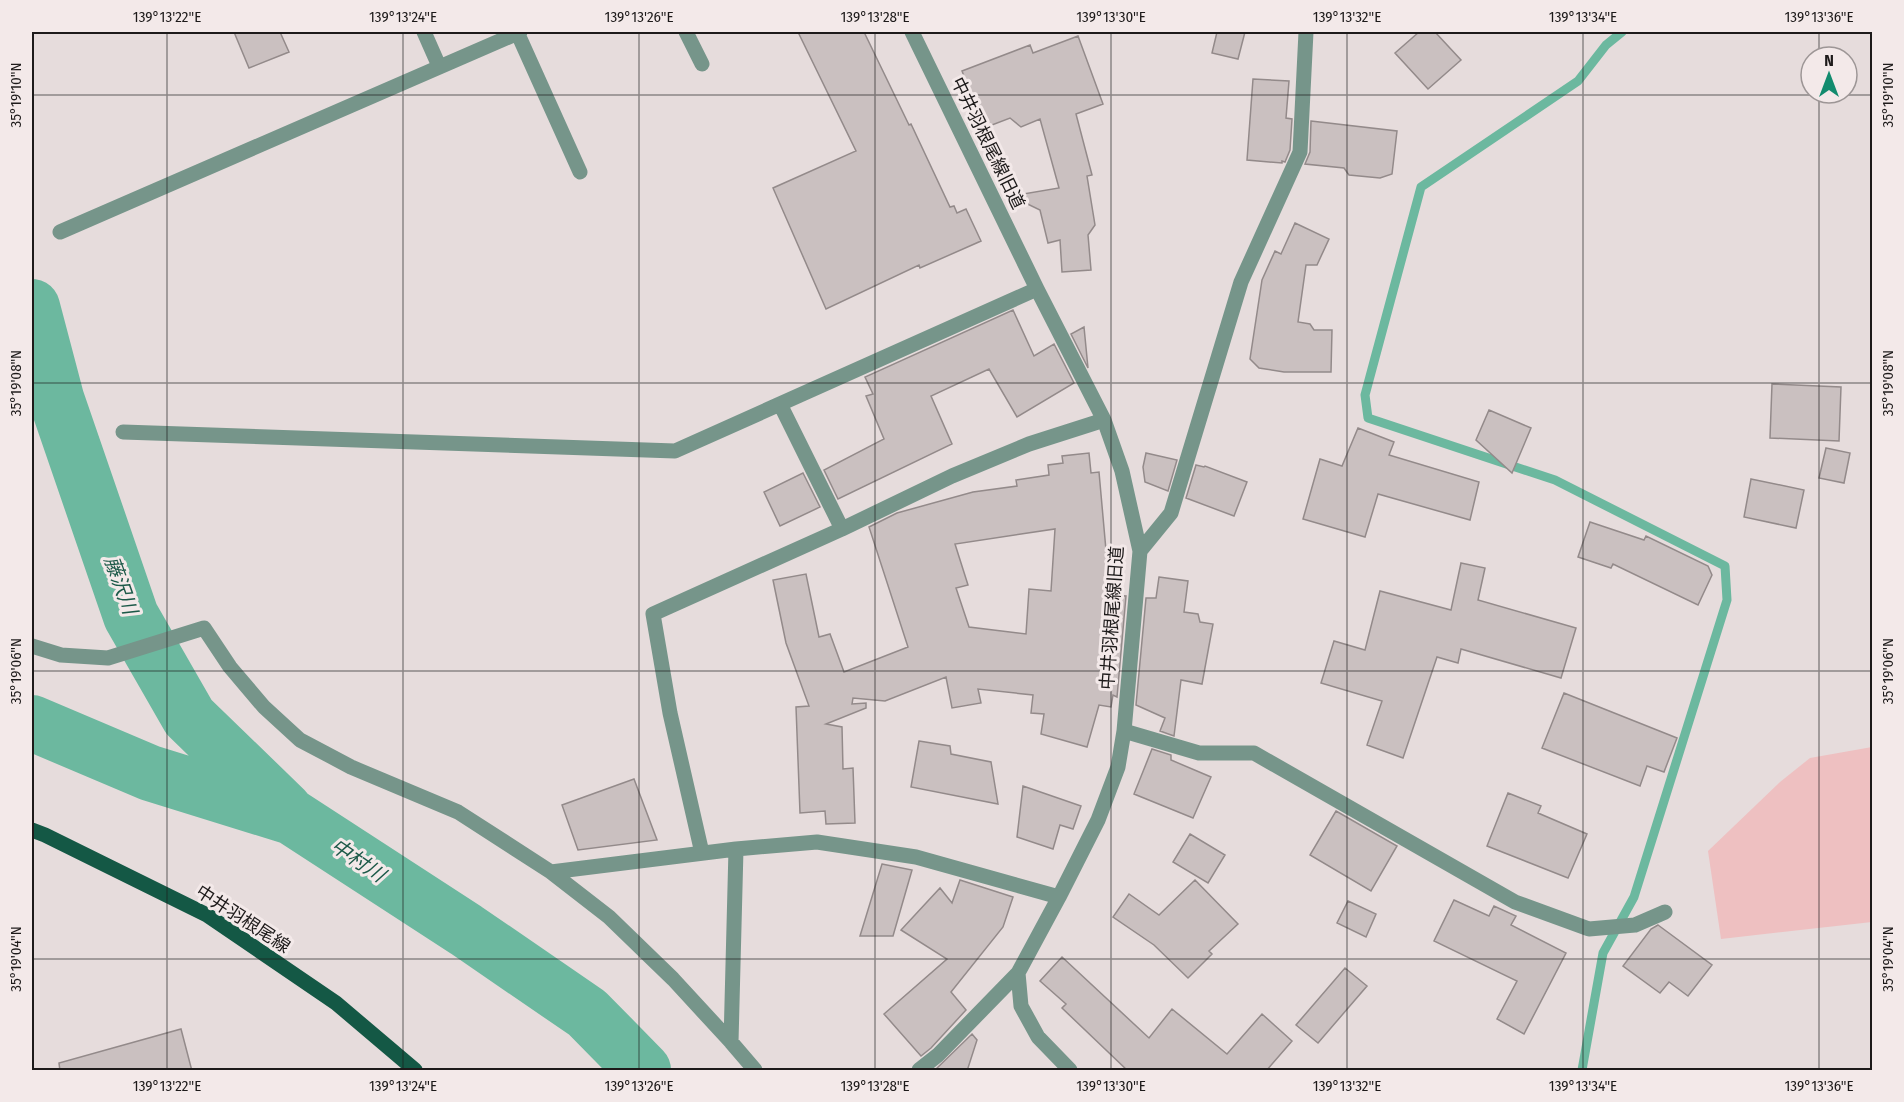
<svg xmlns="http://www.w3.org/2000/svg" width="1904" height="1102" font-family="'Fira Sans Condensed','Noto Sans JP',sans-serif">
  <rect width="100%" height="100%" fill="#e6dcdc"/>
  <!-- green -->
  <path fill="#eec0c1" d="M1872,747V922L1721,939L1708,851L1780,782L1810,758Z"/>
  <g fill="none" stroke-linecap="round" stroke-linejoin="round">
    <!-- stream -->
    <path stroke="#6cb89f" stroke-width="9" d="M1582,1070L1603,953L1634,897L1727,600L1725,566L1555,480L1368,418L1365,395L1421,187L1578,81L1606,45L1622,32"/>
    <!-- river -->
    <path stroke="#6cb89f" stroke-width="56" d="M32,307L56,398L131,616L189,717L285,810
      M32,723L150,773L292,817L466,930L587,1013L643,1070"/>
  </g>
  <!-- building -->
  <path fill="#cac0c0" stroke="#938a8a" stroke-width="1.5" fill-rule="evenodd" d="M234,32H280L289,52L249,68Z
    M798,32H864L909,125L911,124L950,207L954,206L957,213L966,209L981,241L920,268L919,265L826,309L773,188L856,151Z
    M1217,32H1245L1238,59L1212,53Z
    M1419,32H1435L1461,60L1428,89L1395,53Z
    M1078,36L1103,104L1076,114L1092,175L1087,176L1095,225L1088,235L1091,270L1062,272L1060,240L1048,243L1040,210L1011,196L1059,188L1040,119L1021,127L1010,118L984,128L962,71L1030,45L1033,53Z
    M1253,79L1289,81L1286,118L1292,119L1290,150L1285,162L1282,161V163L1247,160Z
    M1311,121L1397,131L1392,174L1380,178L1349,175L1344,168L1305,164L1310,152Z
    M1295,223L1329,239L1317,265H1306L1298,322L1310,324L1314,330H1332L1331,372H1284L1259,368L1250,359L1262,280L1275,251L1281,254Z
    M1013,310L1034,356L1054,344L1074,383L1017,417L989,369L931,396L952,444L838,499L824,470L884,439L866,396L873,394L865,377Z
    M1084,327L1088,368L1071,334Z
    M1772,384L1841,387L1839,441L1770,438Z
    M1489,410L1531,428L1512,473L1476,440Z
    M1358,428L1394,442L1389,455L1479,482L1470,520L1378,494L1365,537L1303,519L1320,459L1342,466Z
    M1826,448L1850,453L1844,483L1819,478Z
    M1089,453L1091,473L1099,472L1110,595L1126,596L1117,697L1113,695L1111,707L1099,705L1087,747L1041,734L1044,714L1031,713L1033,695L978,689L981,703L952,708L946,677L885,701L853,698L852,704L866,703V708L826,724L842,727L843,769L853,768L855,823L826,824L825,811L800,813L796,707L809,706L786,643L773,580L806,574L819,637L830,634L844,672L908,647L869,527L897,513L973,492L1017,486L1016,480L1049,475L1048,465L1063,463L1062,456ZM1055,529L1051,591L1029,589L1026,634L969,627L956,588L968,585L955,544Z
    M1146,453L1177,460L1168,491L1145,482L1143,467Z
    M1196,465L1204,467L1205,466L1247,482L1234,516L1186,498Z
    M803,473L820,507L780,526L764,492Z
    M1751,479L1804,490L1796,528L1744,517Z
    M1590,522L1644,540L1646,536L1708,566L1712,575L1698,605L1613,564L1611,568L1578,557Z
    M1461,563L1485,568L1478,600L1576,628L1561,678L1461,649L1458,663L1437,657L1403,758L1367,745L1382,701L1321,683L1334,641L1365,650L1380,591L1451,610Z
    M1159,577L1188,581L1184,612L1198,614L1200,622L1213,624L1202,684L1181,680L1174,736L1160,731L1165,718L1136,705L1146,598H1156Z
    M1564,693L1677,738L1664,772L1647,766L1640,786L1542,748Z
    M919,741L950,746L951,754L991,762L998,804L911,787Z
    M1152,749L1171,755V760L1211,777L1193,818L1134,794Z
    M634,779L657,840L578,850L562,805Z
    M1023,786L1081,806L1073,829L1060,825L1053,849L1017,837Z
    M1508,793L1541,806L1538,813L1587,834L1568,878L1487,846Z
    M1336,811L1397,846L1371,891L1310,855Z
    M1190,834L1225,855L1208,883L1173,862Z
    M882,864L912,870L893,936H860Z
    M960,880L1013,897L1003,927L951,992L966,1010L931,1048L921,1056L884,1014L947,959L901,930L940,888L952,903Z
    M1195,880L1238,924L1209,951L1212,954L1188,978L1154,945L1113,917L1129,894L1159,915Z
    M1454,900L1489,916L1494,906L1516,916L1511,925L1566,953L1524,1034L1497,1019L1517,981L1434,941Z
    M1348,901L1376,914L1366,937L1337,923Z
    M1658,925L1712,965L1688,996L1669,982L1660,993L1623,966L1651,929Z
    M1062,957L1149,1038L1172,1009L1227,1054L1262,1014L1292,1041L1266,1071H1128L1062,1008L1066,1004L1040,981Z
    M1345,968L1367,986L1318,1043L1296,1025Z
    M181,1029L192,1071H60L59,1063Z
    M972,1034L977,1040L967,1071H934Z"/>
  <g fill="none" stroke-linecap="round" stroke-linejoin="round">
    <!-- minor -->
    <path stroke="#76958a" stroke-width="15" d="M424,32L439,66
      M517,32L580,172
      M686,32L702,64
      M912,32L1037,289L1104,420L1122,471L1140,551L1124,731L1118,767L1098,820L1059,897L1018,973L1021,1006L1038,1037L1070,1070
      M60,232L520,32
      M780,404L842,529
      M123,432L675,451L1037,289
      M1140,551L1171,513L1241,282L1300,152L1306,32
      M32,646L61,655L108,658L204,628L230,667L264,707L300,740L351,767L458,812L551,872L609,917L673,979L731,1042L755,1070
      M1124,731L1199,753H1254L1515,902L1589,929L1635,925L1665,912
      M702,853L670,713L653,614L842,529L952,476L1029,444L1104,420
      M551,872L736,849L817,842L916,857L1059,897
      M731,1042L736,849
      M919,1070L938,1055L1018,973"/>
    <!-- major -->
    <path stroke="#145845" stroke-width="15" d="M32,830L45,835L207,915L336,1003L415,1070"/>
  </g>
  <!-- ticks -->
  <path fill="none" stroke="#1d1a1a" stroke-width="1.5" stroke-opacity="0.45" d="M167,32V1070M403,32V1070M639,32V1070M875,32V1070M1111,32V1070M1347,32V1070M1583,32V1070M1819,32V57M1819,93V1070M32,95H1872M32,383H1872M32,671H1872M32,959H1872"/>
  <g text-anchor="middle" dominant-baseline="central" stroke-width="6" stroke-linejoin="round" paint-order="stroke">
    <!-- street labels -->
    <g font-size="18" fill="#1d1a1a" stroke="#f3e9e9">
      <text transform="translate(988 143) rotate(64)">中井羽根尾線旧道</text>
      <text transform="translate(1112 618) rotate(-86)">中井羽根尾線旧道</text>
      <text transform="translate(243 919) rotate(33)">中井羽根尾線</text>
    </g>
    <!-- water labels -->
    <g font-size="20" font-style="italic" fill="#1c5948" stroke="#f3e9e9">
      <text transform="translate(121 585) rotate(70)">藤沢川</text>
      <text transform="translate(358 860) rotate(34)">中村川</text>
    </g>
  </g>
  <!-- border -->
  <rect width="1904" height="1102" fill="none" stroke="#f3e9e9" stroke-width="66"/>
  <!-- north arrow -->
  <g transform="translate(1829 75)"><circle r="28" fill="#f3e9e9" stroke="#9d9696" stroke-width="1.5"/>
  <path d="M0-4.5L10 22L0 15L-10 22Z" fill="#128b6e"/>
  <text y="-9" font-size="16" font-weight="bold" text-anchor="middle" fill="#1d1a1a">N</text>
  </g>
  <rect x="33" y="33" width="1838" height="1036" fill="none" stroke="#1d1a1a" stroke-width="2"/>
  <g font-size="15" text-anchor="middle" fill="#1d1a1a">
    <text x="167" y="22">139°13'22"E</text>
    <text x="403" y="22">139°13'24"E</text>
    <text x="639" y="22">139°13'26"E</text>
    <text x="875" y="22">139°13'28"E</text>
    <text x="1111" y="22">139°13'30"E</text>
    <text x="1347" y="22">139°13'32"E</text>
    <text x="1583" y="22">139°13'34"E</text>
    <text x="1819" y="22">139°13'36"E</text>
    <text transform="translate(16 95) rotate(-90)" y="5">35°19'10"N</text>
    <text transform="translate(1888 95) rotate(-90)" y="5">35°19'10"N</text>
    <text transform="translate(16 383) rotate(-90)" y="5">35°19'08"N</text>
    <text transform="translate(1888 383) rotate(-90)" y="5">35°19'08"N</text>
    <text transform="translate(16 671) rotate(-90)" y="5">35°19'06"N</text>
    <text transform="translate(1888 671) rotate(-90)" y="5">35°19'06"N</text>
    <text transform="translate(16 959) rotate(-90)" y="5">35°19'04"N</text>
    <text transform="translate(1888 959) rotate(-90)" y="5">35°19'04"N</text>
    <text x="167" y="1091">139°13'22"E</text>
    <text x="403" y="1091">139°13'24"E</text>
    <text x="639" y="1091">139°13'26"E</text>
    <text x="875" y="1091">139°13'28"E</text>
    <text x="1111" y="1091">139°13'30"E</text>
    <text x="1347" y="1091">139°13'32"E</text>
    <text x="1583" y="1091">139°13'34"E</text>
    <text x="1819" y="1091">139°13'36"E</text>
  </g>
</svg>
